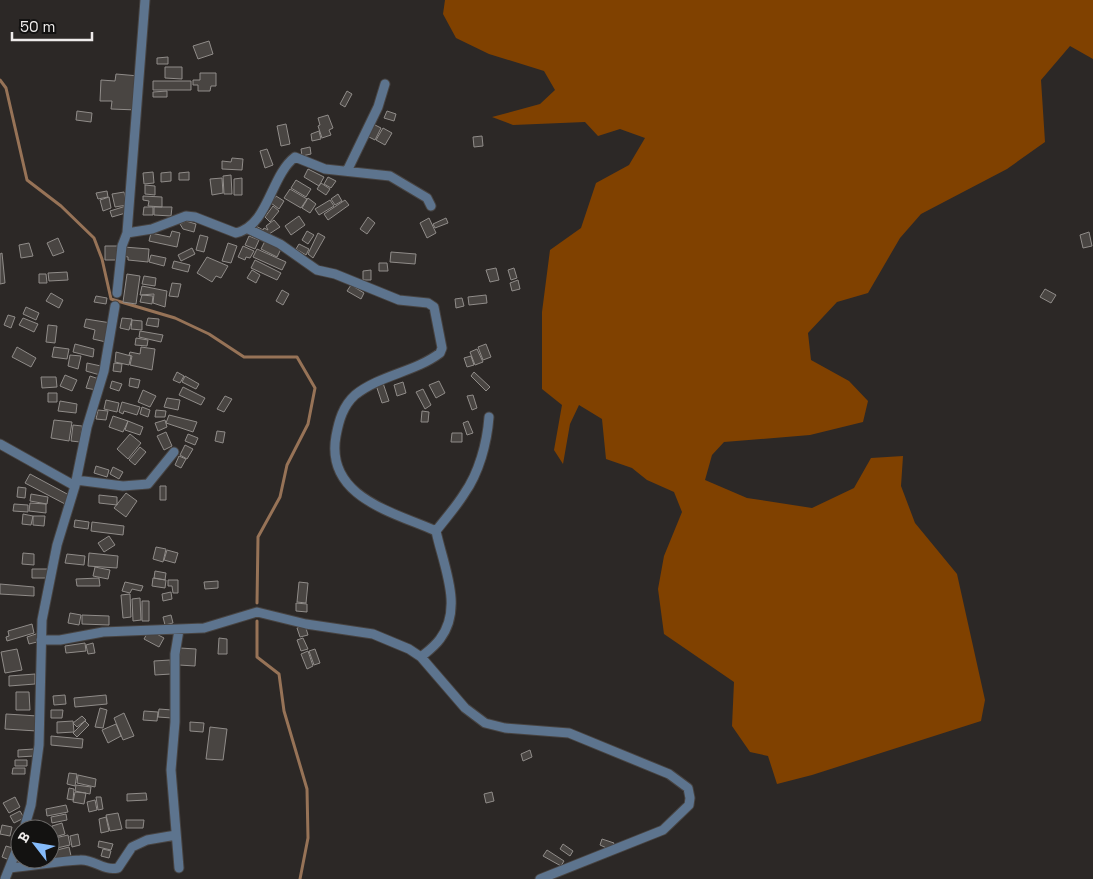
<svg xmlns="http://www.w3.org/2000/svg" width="1093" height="879" font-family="'Space Grotesk',sans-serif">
  <rect width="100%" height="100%" fill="#2c2826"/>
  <!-- forest -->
  <path fill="#804100" d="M445,0H1093V59L1070,46L1041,80L1045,142L1007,169L921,214L900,238L868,293L837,302L808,333L811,360L849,381L868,401L863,422L810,435L724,442L712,455L705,480L747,498L812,508L854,488L871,458L903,456L901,486L915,523L957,574L985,700L981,721L812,775L777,784L768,756L750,752L732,726L734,682L664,634L658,589L664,556L682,512L674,492L647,480L632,468L606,459L602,419L579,405L570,424L563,464L554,450L562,405L542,389V312L550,250L581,228L596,183L629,165L645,138L620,129L598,136L585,122L513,125L492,117L540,104L555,90L544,71L489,54L456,38L443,14Z"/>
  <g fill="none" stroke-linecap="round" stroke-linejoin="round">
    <!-- stream -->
    <path stroke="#977357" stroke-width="3" d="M0,80L6,88L27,180L61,206L94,238L102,259L111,299L175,318L209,334L244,357H297L315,388L308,424L287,465L280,497L258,537L257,603
      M257,621V657L279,674L284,711L307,789L308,838L300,879"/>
  </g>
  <!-- building -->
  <path fill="#494542" stroke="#908c89" d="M209,41L213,54L198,59L193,46Z
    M168,57V64H157V58Z
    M165,67H182V79L165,78Z
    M200,73H216V86H211L210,91H198V85H193V80H200Z
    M116,74L139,76L137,110L111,109L112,101H100L101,80L115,81Z
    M153,81H191V90H153Z
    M167,91V97H153V92Z
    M347,91L352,94L345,107L340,104Z
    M77,111L92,113L91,122L76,120Z
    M387,111L396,114L394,121L384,118Z
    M328,115L333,128L329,130L331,135L322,138L318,126L320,125L318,118Z
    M286,124L290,144L281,146L277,126Z
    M373,124L381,128L375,140L367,136Z
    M383,128L392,133L385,145L376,140Z
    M319,131L321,139L312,141L311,134Z
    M482,136L483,146L474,147L473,137Z
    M310,147L311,154L302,156L301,149Z
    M267,149L273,165L265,168L260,151Z
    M232,158L243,159L242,170L222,169V161L231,162Z
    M308,169L324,177L319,186L304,177Z
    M153,172L154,183L144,184L143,173Z
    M171,172V181L161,182V173Z
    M189,172V180H179V173Z
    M231,175L232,194H224L223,176Z
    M328,177L336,181L331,188L324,184Z
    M222,178L223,193L212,195L210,179Z
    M242,178V195H234V179Z
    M296,180L311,189L306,197L291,188Z
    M321,183L330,189L326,195L317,189Z
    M145,185L155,186V195L145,194Z
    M290,189L307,199L301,208L284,198Z
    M107,191L108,197L98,199L96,193Z
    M124,192L127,205L115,207L112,194Z
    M338,194L342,201L335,205L331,199Z
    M143,196L162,197V207L148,206L149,201L143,200Z
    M276,196L284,201L279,209L271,203Z
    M109,197L111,208L103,211L100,200Z
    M308,198L316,204L310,213L302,208Z
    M330,200L334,206L319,215L315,209Z
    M345,200L349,205L328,220L324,214Z
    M126,206L129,212L112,217L110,211Z
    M273,206L279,211L270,222L265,217Z
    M144,207H153V215H143Z
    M154,207H172L171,216L154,215Z
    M299,216L305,225L291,235L285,226Z
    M368,217L375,223L367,234L360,229Z
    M429,218L436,233L427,238L420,223Z
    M446,218L448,223L435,228L433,224Z
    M274,220L280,227L266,236L254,229L256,226L263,230L264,228L268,230L266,226Z
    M186,221L196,224L194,232L183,229L180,224Z
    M172,231L180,233L177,247L149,241L151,233L170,237Z
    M307,231L314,235L308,244L302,240Z
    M1089,232L1092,246L1083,248L1080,235Z
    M318,233L325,237L313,258L308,254Z
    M200,235L208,237L204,252L196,250Z
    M249,236L259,240L255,249L245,245Z
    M58,238L64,252L53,256L47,243Z
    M265,241L282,247L277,257L261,249Z
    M29,243L33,256L21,258L19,245Z
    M228,243L237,246L231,263L222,261Z
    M299,244L309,249L306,255L296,249Z
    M105,246H119V260H105Z
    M243,246L254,251L250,258L246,257L245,260L238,257Z
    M124,247L149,249L148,262L128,260V257L123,256Z
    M192,248L195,254L181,261L178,255Z
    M257,249L286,262L282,270L253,257Z
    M391,252L416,254L415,264L390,262Z
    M2,253L5,283L0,284V254Z
    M151,255L166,258L164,266L149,262Z
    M207,257L228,266L221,278L216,276L212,282L197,273Z
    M255,260L281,273L277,280L251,268Z
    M174,261L190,265L188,272L172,268Z
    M379,263H387L388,271H379Z
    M496,268L499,280L490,282L486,270Z
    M514,268L517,278L511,280L508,270Z
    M252,270L260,275L256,283L247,278Z
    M371,270V280H363V271Z
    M67,272L68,280L49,281L48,273Z
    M39,274H46L47,283H39Z
    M127,274L140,276L136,304L123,302Z
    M144,276L156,278L155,286L142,284Z
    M518,280L520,289L512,291L510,283Z
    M172,283L181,284L178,297L169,296Z
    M351,285L364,293L361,299L347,291Z
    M142,286L167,291L165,307L153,303L154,294L140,295Z
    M1045,289L1056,295L1051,303L1040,297Z
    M282,290L289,294L283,305L276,301Z
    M51,293L63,300L59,308L46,301Z
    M142,295L153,296L152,304L140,302Z
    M486,295L487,303L469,305L468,297Z
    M96,296L107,298L106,304L94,302Z
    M462,298L464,306L456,308L455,299Z
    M26,307L39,313L36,320L23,314Z
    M8,315L15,317L11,328L4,325Z
    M23,318L38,324L34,332L19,325Z
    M122,318L132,319L129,330L120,328Z
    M148,318L159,319L158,327L146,325Z
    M86,319L111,323L106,342L93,339L95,330L84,327Z
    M132,320L142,321V330L131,329Z
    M48,325L57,326L55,343L46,342Z
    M140,331L163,335L161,342L139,337Z
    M136,338L148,340L147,346L135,345Z
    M75,344L94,349L93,357L73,352Z
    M486,344L491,357L483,360L478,347Z
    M17,347L36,358L31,367L12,357Z
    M54,347L69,349L67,359L52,357Z
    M141,347L155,349L152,370L130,365L132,356L129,355L130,352L140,354Z
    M477,349L483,362L475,365L470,352Z
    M116,352L131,356L129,365L115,362Z
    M70,355L81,356L78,369L68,366Z
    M471,356L474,365L467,367L464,358Z
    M87,363L101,366L100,375L86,371Z
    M114,363L122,364L121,372L113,371Z
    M177,372L184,376L180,383L173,380Z
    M474,372L490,387L486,391L471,376Z
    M65,375L77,380L72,391L60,386Z
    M90,376L99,379L96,390L86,388Z
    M185,376L199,384L196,389L182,382Z
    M41,377H56L57,387L42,388Z
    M130,378L140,380L138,388L129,386Z
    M112,381L122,384L119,391L110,388Z
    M439,381L445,393L436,398L429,385Z
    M403,382L406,393L397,396L394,385Z
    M383,383L389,401L382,403L376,385Z
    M183,387L205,398L201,405L179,395Z
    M423,389L431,405L425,409L416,392Z
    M143,390L156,396L150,407L138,402Z
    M48,393H57V402H48Z
    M473,395L477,408L472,410L467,396Z
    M225,396L232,399L224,412L217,409Z
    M167,398L180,400L178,410L164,407Z
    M106,400L119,403L117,412L104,409Z
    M60,401L77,404L76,413L58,411Z
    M122,402L140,407L137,415L124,411L123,414L119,412Z
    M142,407L150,410L148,417L140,414Z
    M98,410L108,411L106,420L96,419Z
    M156,410L166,411L165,417H155Z
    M422,411L429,412L428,422H421Z
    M169,415L197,422L193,432L166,423Z
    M113,416L128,421L123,432L109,427Z
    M54,420L72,422L69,441L51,438Z
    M165,420L167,427L158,431L155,423Z
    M128,421L143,427L140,435L125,430Z
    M468,421L473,433L467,435L463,423Z
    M73,425L82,426L80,442L71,441Z
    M217,431L225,432L223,443L215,441Z
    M166,432L172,446L164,450L157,436Z
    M452,433H462V442H451Z
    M130,434L141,443L128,459L117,449Z
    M188,434L198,438L195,445L185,441Z
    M185,445L193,449L187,459L180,455Z
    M140,447L146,452L135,465L129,460Z
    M179,456L186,459L181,468L175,465Z
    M96,466L109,470L107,477L94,473Z
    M113,467L123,472L119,479L110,474Z
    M30,474L69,495L65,504L25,483Z
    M160,486H166V500H160Z
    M18,487L26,488L25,498L17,497Z
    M126,493L137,501L126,517L114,508Z
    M31,494L48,497L47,504L30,501Z
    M99,495L117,497V505L99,503Z
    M30,503L46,504V513L29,511Z
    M14,504L28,505V512L13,511Z
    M23,514L33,516L31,525L22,524Z
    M33,516H45L44,526L33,525Z
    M75,520L89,522L88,529L74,527Z
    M92,522L124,526L123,535L91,531Z
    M109,536L115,545L104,552L98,543Z
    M156,547L166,549L163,562L153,559Z
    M167,550L178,553L175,563L164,560Z
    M23,553L34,554V565L22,564Z
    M89,553L118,556L117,568L88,566Z
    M67,554L85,556L84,565L65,563Z
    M95,567L110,570L108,579L93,576Z
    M32,569H49V578H32Z
    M155,571L166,573L165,580L154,578Z
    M99,578L100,586H77L76,579Z
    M153,578L166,580L165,588L152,586Z
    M168,580H178V593H173L172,586H168Z
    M218,581V588L205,589L204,582Z
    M125,582L143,586L141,591L132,589L130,593L122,591Z
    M299,582L308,583L306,603L297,602Z
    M0,584L34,587V596L0,594Z
    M171,592L172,599L163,601L162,594Z
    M130,594L131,617L123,618L121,595Z
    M140,598L141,620L133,621L132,599Z
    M142,601H149V621H142Z
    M296,603L307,604V612L296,611Z
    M70,613L81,615L79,625L68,623Z
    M82,615L109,616V625L82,624Z
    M171,615L173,623L165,625L163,617Z
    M32,624L34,633L7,641L6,637L9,636L8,631Z
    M305,625L308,635L300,637L297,628Z
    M149,630L164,638L159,647L144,639Z
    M39,633L41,641L29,644L27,637Z
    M219,638L227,639V654H218Z
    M303,638L308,649L301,651L297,640Z
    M85,643L86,651L66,653L65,646Z
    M93,643L95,653L88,654L86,645Z
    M180,648L196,649L195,666L179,665Z
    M17,649L22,670L5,673L1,652Z
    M315,649L320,663L314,665L309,651Z
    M308,651L313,666L307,669L301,654Z
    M170,660L171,674L155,675L154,661Z
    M35,674V684L9,686V676Z
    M16,692H29L30,710H16Z
    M65,695L66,704L54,705L53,696Z
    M106,695L107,704L75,707L74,698Z
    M100,708L107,710L103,728L95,727Z
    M159,709L172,710V718L158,717Z
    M51,710H63L62,718H51Z
    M144,711L158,712L157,721L143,720Z
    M124,713L134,736L123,740L114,718Z
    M6,714L38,716L37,731L5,729Z
    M82,716L86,720L77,727L73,723Z
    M73,721L74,732L57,733V722Z
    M85,721L89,725L77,737L73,733Z
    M190,722L204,723L203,732L190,731Z
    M116,724L121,736L108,743L102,730Z
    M210,727L227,729L223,760L206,759Z
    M51,736L83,739L82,748L51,745Z
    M34,749V756L18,757V750Z
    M530,750L532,757L523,761L521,754Z
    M15,760H27V766H15Z
    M13,768H25V774H12Z
    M69,773L77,774L75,786L67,784Z
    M78,775L96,779L95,787L77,783Z
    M76,785L91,787L90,794L75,791Z
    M69,788L74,789L73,800L67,799Z
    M75,792L86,793L84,804L73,802Z
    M492,792L494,801L486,803L484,794Z
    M146,793L147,800L127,801V794Z
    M15,797L20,807L9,813L3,803Z
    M96,797H101L103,809L98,810Z
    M95,800L97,810L89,812L87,802Z
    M66,805L68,812L47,816L46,809Z
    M20,811L24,818L14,823L10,816Z
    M118,813L122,829L110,831L106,815Z
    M66,814L67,820L52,823L51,817Z
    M106,817L109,831L101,833L99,819Z
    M126,820H144L143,828H126Z
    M62,823L65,834L55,837L52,826Z
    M2,825L12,827L10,836L0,834Z
    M78,834L80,845L72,847L70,836Z
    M68,835L70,845L57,848L55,838Z
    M602,839L614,843L611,850L600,845Z
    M99,841L113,844L111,850L98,847Z
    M563,844L573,851L570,856L560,849Z
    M6,846L16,849L12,861L2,857Z
    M69,847L71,856L55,860L53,851Z
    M103,849L111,851L109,858L101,856Z
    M547,850L564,861L561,866L543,856Z"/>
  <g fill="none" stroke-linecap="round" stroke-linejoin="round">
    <defs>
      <path id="street" d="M347,171L378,107L385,84
        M248,229L280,244L317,270L335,274L399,300L428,303L434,307L442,348L440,353C415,372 380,375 355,395C343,406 339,420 336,436C325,497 393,512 436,531
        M127,233L152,229L186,216L195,217L236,233C269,225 270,176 295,157L325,169L390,176L427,198L431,206
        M117,293L122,246L127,233L145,0
        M0,444L75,486
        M76,480L123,486L148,484L174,452
        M179,630L175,654V722L171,770L179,868
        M41,640H60L103,632L204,628L257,612L306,624L373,634L409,649L421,657L465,708L485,723L505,728L569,733L669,774L688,788L690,798L689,805L663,830L540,879
        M421,657C427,652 435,646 440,639C464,608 443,565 436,531C445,519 456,507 464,494C479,473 487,443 489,417
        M24,829L31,805L39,745L42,620L57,545L75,486L87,427L104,371L115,306
        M10,868C33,866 57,861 80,860C95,859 102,871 118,868L132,847L147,840L176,835
        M5,879L20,841"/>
    </defs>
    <!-- street casing -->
    <use href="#street" stroke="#474341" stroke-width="11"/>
    <!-- street -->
    <use href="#street" stroke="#5d748e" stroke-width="9"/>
  </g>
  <!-- north arrow -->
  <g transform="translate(35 844) rotate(301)"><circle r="24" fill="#131211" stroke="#6b6968"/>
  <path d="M0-4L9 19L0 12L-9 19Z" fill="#85bbfb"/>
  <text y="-8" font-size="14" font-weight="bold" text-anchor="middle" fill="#eeebea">B</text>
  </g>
  <!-- scale -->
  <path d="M12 32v8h80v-8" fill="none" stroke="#eeebea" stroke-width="2.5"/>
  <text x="20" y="32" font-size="15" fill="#eeebea" stroke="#131211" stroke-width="4" paint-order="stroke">50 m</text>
</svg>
